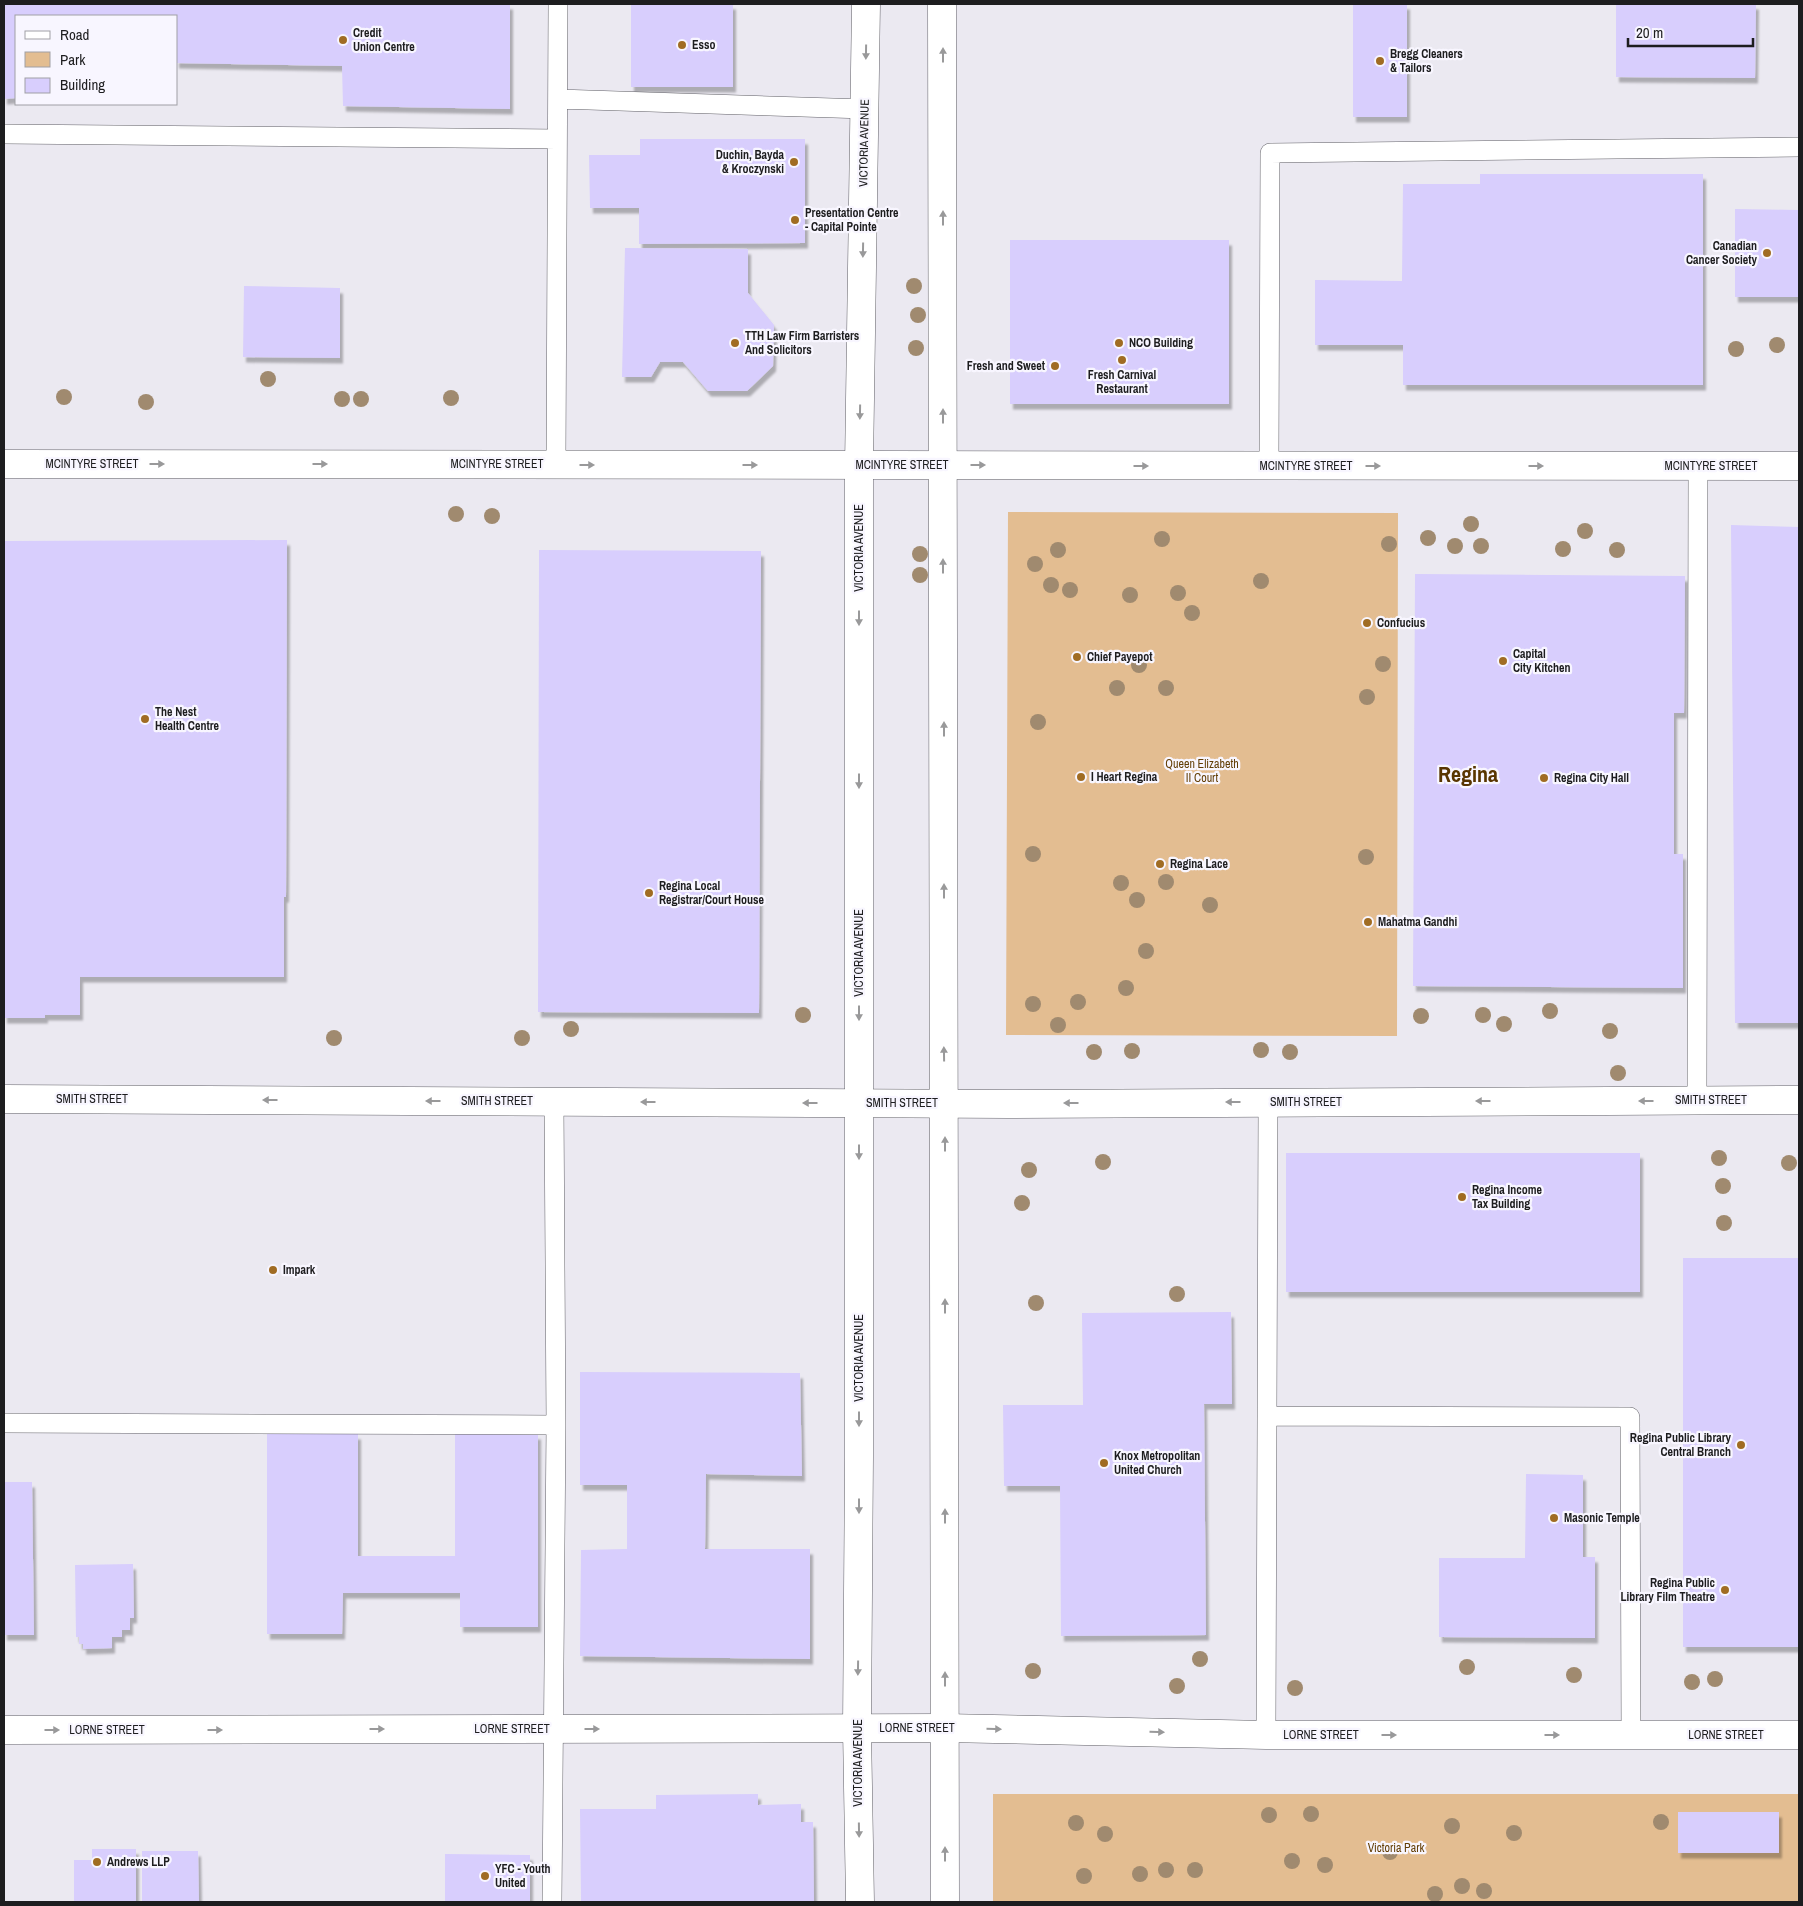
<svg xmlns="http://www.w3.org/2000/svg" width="1803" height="1906" font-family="'Archivo Narrow',sans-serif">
  <defs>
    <filter id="shadow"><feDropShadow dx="3" dy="5.5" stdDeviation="1" flood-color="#0004"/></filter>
  </defs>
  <rect width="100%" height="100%" fill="#ebe9f1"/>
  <!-- green -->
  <path fill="#e3bd91" d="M1008,512L1398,513L1397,1036L1006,1035Z
    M993,1794H1799V1902H993Z"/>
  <!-- building -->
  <path fill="#d8cefd" filter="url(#shadow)" d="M4,4H510V109L343,106L342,66L176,63V16H16V98L4,99Z
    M631,4H733V87H631Z
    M1353,4H1407V117H1353Z
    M1616,4H1756L1755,78L1616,77Z
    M640,139H805V243L639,244V208H590L589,155H640Z
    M1480,174H1703V385H1403V345H1315V280L1402,281L1403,184H1480Z
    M1735,209L1799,210V297H1735Z
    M1010,240H1229V404H1010Z
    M625,248L748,249V293L774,325L773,366L747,391H708L683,362H660L651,377H622Z
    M244,286L340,288V358L243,357Z
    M1731,525L1799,527V1023H1735Z
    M287,540L286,897H284V977H80V1015H45V1018H4V541Z
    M539,550L761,551L759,1013L538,1012Z
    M1415,574L1685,576L1684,713H1674V854H1683V988L1413,986Z
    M1286,1153H1640V1292H1286Z
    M1683,1258H1799V1647H1683Z
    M1231,1312L1232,1404H1204L1206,1635L1061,1636L1060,1486H1004L1003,1405H1083L1082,1313Z
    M580,1372L800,1373L802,1476L706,1474L705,1549H810V1659L580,1656L581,1550L627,1549V1485H580Z
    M267,1434H358V1556H455V1434H538V1627H460V1593H343L342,1634H267Z
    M1526,1474L1583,1475V1557H1595V1638L1439,1637V1558H1525Z
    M4,1482H32L34,1635H4Z
    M133,1564L134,1618H130V1630H122V1637H112V1648L83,1649V1644H79V1637H76L75,1565Z
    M758,1794V1805L801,1804V1822H813L814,1902H581L580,1809H656V1795Z
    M1678,1812H1779V1853H1678Z
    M92,1849H136V1902H74V1860H92Z
    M142,1851H198L199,1902H142Z
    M445,1854L530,1855V1902H445Z"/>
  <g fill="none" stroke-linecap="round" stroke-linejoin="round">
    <defs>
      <path id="lane" d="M558,99L865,109
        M4,134L557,139
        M556,465L558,4
        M1269,466L1270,153L1799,147
        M1697,1100L1698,466
        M1267,1416L1630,1417L1631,1735
        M4,1423L556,1425
        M1266,1735L1268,1102
        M552,1902L556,1425L554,1102"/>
      <path id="street" d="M4,464L1799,466
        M4,1099L1007,1104L1799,1100
        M4,1730L945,1728L1266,1735H1799"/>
      <path id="primary" d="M942,4L945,1902
        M860,1902L857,1729L859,1457V465L866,4"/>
    </defs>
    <!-- lane casing -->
    <use href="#lane" stroke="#616067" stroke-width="20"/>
    <!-- street casing -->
    <use href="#street" stroke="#616067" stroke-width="29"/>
    <!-- primary casing -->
    <use href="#primary" stroke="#616067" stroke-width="29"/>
    <!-- lane -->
    <use href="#lane" stroke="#fff" stroke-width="19"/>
    <!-- street -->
    <use href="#street" stroke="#fff" stroke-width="28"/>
    <!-- primary -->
    <use href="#primary" stroke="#fff" stroke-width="28"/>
  </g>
  <!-- trees -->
  <g fill="#a08a6f">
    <circle cx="914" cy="286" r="8"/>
    <circle cx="918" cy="315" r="8"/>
    <circle cx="1777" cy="345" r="8"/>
    <circle cx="916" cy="348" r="8"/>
    <circle cx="1736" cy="349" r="8"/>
    <circle cx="268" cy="379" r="8"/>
    <circle cx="64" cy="397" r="8"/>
    <circle cx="451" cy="398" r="8"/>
    <circle cx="342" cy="399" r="8"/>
    <circle cx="361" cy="399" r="8"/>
    <circle cx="146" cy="402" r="8"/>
    <circle cx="456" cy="514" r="8"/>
    <circle cx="492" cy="516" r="8"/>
    <circle cx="1471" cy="524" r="8"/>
    <circle cx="1585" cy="531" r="8"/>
    <circle cx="1428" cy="538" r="8"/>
    <circle cx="1162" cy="539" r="8"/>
    <circle cx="1389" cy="544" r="8"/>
    <circle cx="1455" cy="546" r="8"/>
    <circle cx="1481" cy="546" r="8"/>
    <circle cx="1563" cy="549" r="8"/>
    <circle cx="1058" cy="550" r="8"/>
    <circle cx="1617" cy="550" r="8"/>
    <circle cx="920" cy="554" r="8"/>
    <circle cx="1035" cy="564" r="8"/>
    <circle cx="920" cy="575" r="8"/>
    <circle cx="1261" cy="581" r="8"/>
    <circle cx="1051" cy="585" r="8"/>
    <circle cx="1070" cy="590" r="8"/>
    <circle cx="1178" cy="593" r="8"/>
    <circle cx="1130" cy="595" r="8"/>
    <circle cx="1192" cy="613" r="8"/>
    <circle cx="1383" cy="664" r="8"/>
    <circle cx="1139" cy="665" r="8"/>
    <circle cx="1117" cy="688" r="8"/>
    <circle cx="1166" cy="688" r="8"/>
    <circle cx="1367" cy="697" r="8"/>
    <circle cx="1038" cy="722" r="8"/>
    <circle cx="1033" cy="854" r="8"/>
    <circle cx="1366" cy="857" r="8"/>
    <circle cx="1166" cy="882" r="8"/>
    <circle cx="1121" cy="883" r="8"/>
    <circle cx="1137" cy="900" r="8"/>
    <circle cx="1210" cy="905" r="8"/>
    <circle cx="1146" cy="951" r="8"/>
    <circle cx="1126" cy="988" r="8"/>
    <circle cx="1078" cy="1002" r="8"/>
    <circle cx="1033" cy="1004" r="8"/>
    <circle cx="1550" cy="1011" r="8"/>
    <circle cx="803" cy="1015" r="8"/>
    <circle cx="1483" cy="1015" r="8"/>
    <circle cx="1421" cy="1016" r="8"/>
    <circle cx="1504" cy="1024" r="8"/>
    <circle cx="1058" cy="1025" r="8"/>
    <circle cx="571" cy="1029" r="8"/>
    <circle cx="1610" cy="1031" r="8"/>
    <circle cx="334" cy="1038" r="8"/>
    <circle cx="522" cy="1038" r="8"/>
    <circle cx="1261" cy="1050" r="8"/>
    <circle cx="1132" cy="1051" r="8"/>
    <circle cx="1094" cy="1052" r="8"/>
    <circle cx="1290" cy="1052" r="8"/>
    <circle cx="1618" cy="1073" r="8"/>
    <circle cx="1719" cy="1158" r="8"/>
    <circle cx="1103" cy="1162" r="8"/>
    <circle cx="1789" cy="1163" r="8"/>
    <circle cx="1029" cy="1170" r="8"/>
    <circle cx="1723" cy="1186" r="8"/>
    <circle cx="1022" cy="1203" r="8"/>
    <circle cx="1724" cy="1223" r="8"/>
    <circle cx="1177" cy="1294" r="8"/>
    <circle cx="1036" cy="1303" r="8"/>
    <circle cx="1200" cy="1659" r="8"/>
    <circle cx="1467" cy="1667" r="8"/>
    <circle cx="1033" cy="1671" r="8"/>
    <circle cx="1574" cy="1675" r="8"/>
    <circle cx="1715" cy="1679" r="8"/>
    <circle cx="1692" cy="1682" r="8"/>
    <circle cx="1177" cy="1686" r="8"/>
    <circle cx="1295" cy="1688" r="8"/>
    <circle cx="1311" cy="1814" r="8"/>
    <circle cx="1269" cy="1815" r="8"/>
    <circle cx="1661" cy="1822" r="8"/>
    <circle cx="1076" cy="1823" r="8"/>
    <circle cx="1452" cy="1826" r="8"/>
    <circle cx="1514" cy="1833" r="8"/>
    <circle cx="1105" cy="1834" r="8"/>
    <circle cx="1390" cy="1852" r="8"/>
    <circle cx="1292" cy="1861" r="8"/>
    <circle cx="1325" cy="1865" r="8"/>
    <circle cx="1166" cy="1870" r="8"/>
    <circle cx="1195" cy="1870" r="8"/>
    <circle cx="1140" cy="1874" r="8"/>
    <circle cx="1084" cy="1876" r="8"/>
    <circle cx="1462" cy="1886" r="8"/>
    <circle cx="1484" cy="1891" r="8"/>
    <circle cx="1435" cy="1894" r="8"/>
  </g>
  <!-- one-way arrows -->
  <defs><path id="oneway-solid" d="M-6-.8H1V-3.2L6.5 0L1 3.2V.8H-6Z" transform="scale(1.25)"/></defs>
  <g fill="#99999a">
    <use href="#oneway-solid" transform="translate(866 52) rotate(91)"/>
    <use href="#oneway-solid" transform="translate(943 55) rotate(-90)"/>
    <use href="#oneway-solid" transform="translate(943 218) rotate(-90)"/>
    <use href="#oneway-solid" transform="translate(863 250) rotate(91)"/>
    <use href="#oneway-solid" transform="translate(860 412) rotate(91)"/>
    <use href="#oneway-solid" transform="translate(943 416) rotate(-90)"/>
    <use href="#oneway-solid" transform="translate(157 464)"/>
    <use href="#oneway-solid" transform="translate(320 464)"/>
    <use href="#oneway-solid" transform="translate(587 465)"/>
    <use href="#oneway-solid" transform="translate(750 465)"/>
    <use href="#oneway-solid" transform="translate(978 465)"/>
    <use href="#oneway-solid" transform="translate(1141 466)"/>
    <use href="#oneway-solid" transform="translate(1373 466)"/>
    <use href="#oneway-solid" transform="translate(1536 466)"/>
    <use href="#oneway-solid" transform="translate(943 566) rotate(-90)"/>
    <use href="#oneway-solid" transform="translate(859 618) rotate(90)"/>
    <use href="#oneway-solid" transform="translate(944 729) rotate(-90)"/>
    <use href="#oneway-solid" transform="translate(859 781) rotate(90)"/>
    <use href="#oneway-solid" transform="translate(944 891) rotate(-90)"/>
    <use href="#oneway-solid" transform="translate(859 1013) rotate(90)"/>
    <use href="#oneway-solid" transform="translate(944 1054) rotate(-91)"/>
    <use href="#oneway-solid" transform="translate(270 1100) rotate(-180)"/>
    <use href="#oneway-solid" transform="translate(433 1101) rotate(-180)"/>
    <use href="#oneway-solid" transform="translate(1483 1101) rotate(180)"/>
    <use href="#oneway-solid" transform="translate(1646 1101) rotate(180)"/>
    <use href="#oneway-solid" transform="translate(648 1102) rotate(-180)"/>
    <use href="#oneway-solid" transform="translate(1233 1102) rotate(180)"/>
    <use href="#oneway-solid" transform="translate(810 1103) rotate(-180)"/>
    <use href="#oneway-solid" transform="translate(1071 1103) rotate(180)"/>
    <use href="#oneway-solid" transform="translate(945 1144) rotate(-90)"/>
    <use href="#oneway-solid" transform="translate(859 1152) rotate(90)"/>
    <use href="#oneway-solid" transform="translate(945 1306) rotate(-90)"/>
    <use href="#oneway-solid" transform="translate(859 1419) rotate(90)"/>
    <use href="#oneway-solid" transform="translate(859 1506) rotate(90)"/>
    <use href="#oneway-solid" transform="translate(945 1516) rotate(-90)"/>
    <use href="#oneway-solid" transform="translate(858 1668) rotate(91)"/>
    <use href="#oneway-solid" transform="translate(945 1679) rotate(-90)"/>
    <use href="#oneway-solid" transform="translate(377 1729)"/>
    <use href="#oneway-solid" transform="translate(592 1729)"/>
    <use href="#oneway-solid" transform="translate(994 1729) rotate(1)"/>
    <use href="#oneway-solid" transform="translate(52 1730)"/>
    <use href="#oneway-solid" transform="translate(215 1730)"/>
    <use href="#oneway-solid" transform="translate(1157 1732) rotate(1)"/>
    <use href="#oneway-solid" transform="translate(1389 1735)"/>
    <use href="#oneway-solid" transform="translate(1552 1735)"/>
    <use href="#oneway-solid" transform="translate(859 1830) rotate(89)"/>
    <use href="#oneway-solid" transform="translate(945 1854) rotate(-90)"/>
  </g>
  <!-- markers -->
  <g fill="#a06c23" stroke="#f8f6ff" stroke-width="2">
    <circle cx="343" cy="40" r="5"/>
    <circle cx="682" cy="45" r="5"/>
    <circle cx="1380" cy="61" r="5"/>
    <circle cx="794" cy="162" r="5"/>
    <circle cx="795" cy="220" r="5"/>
    <circle cx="1767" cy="253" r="5"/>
    <circle cx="735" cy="343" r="5"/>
    <circle cx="1119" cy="343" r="5"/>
    <circle cx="1122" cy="360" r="5"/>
    <circle cx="1055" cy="366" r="5"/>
    <circle cx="1367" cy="623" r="5"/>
    <circle cx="1077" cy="657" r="5"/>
    <circle cx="1503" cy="661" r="5"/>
    <circle cx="145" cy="719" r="5"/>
    <circle cx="1081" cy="777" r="5"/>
    <circle cx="1544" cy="778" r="5"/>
    <circle cx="1160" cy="864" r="5"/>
    <circle cx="649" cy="893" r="5"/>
    <circle cx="1368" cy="922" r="5"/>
    <circle cx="1462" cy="1197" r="5"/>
    <circle cx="273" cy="1270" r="5"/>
    <circle cx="1741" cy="1445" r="5"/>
    <circle cx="1104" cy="1463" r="5"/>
    <circle cx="1554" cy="1518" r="5"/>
    <circle cx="1725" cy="1590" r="5"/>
    <circle cx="97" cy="1862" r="5"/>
    <circle cx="485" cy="1876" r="5"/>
  </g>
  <g text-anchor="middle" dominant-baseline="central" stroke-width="4.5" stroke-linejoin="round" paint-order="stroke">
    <!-- poi labels -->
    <g font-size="12" font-weight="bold" fill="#1d1d1f" stroke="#f8f6ff" text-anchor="start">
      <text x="353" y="33">Credit<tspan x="353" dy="14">Union Centre</tspan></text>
      <text x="692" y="45">Esso</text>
      <text x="1390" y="54">Bregg Cleaners<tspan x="1390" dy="14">&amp; Tailors</tspan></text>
      <text x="784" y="155" text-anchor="end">Duchin, Bayda<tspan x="784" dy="14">&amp; Kroczynski</tspan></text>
      <text x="805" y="213">Presentation Centre<tspan x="805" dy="14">- Capital Pointe</tspan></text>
      <text x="1757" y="246" text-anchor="end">Canadian<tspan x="1757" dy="14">Cancer Society</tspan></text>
      <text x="745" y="336">TTH Law Firm Barristers<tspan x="745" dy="14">And Solicitors</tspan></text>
      <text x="1129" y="343">NCO Building</text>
      <text x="1045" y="366" text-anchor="end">Fresh and Sweet</text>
      <text x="1122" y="375" text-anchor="middle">Fresh Carnival<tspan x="1122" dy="14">Restaurant</tspan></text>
      <text x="1377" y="623">Confucius</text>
      <text x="1513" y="654">Capital<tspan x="1513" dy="14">City Kitchen</tspan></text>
      <text x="1087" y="657">Chief Payepot</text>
      <text x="155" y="712">The Nest<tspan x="155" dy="14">Health Centre</tspan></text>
      <text x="1091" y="777">I Heart Regina</text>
      <text x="1554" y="778">Regina City Hall</text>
      <text x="1170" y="864">Regina Lace</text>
      <text x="659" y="886">Regina Local<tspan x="659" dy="14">Registrar/Court House</tspan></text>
      <text x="1378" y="922">Mahatma Gandhi</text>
      <text x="1472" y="1190">Regina Income<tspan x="1472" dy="14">Tax Building</tspan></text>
      <text x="283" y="1270">Impark</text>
      <text x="1731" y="1438" text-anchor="end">Regina Public Library<tspan x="1731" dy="14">Central Branch</tspan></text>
      <text x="1114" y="1456">Knox Metropolitan<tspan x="1114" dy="14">United Church</tspan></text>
      <text x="1564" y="1518">Masonic Temple</text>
      <text x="1715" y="1583" text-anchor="end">Regina Public<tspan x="1715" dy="14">Library Film Theatre</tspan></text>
      <text x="107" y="1862">Andrews LLP</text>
      <text x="495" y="1869">YFC - Youth<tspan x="495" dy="14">United</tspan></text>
    </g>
    <!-- street labels -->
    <g font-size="12" fill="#1d1d1f" stroke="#f8f6ff">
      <text transform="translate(864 143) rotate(-89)">VICTORIA AVENUE</text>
      <text x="92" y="464">MCINTYRE STREET</text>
      <text x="497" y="464">MCINTYRE STREET</text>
      <text x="902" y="465">MCINTYRE STREET</text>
      <text x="1306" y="466">MCINTYRE STREET</text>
      <text x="1711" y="466">MCINTYRE STREET</text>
      <text transform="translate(859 548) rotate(-90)">VICTORIA AVENUE</text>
      <text transform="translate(859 953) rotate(-90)">VICTORIA AVENUE</text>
      <text x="92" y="1099">SMITH STREET</text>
      <text x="1711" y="1100">SMITH STREET</text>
      <text x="497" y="1101">SMITH STREET</text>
      <text x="1306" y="1102">SMITH STREET</text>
      <text x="902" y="1103">SMITH STREET</text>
      <text transform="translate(859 1358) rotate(-90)">VICTORIA AVENUE</text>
      <text x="917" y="1728">LORNE STREET</text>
      <text x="512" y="1729">LORNE STREET</text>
      <text x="107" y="1730">LORNE STREET</text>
      <text x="1321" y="1735">LORNE STREET</text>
      <text x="1726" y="1735">LORNE STREET</text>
      <text transform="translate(858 1763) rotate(-90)">VICTORIA AVENUE</text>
    </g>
    <!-- park labels -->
    <g font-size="12" fill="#623d04" stroke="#f8f6ff">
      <text x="1202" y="764">Queen Elizabeth<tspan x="1202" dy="14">II Court</tspan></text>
      <text x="1396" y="1848">Victoria Park</text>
    </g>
    <!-- town labels -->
    <g font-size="22" font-weight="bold" fill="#583500" stroke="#f8f6ff">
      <text x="1468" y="774">Regina</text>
    </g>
  </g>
  <!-- border -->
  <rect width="1803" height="1906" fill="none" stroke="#1d1d1f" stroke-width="10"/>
  <!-- legend -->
  <rect x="15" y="15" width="162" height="90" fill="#f8f6ff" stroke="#a09fa5"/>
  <rect x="25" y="31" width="25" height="8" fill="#ffffff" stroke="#a09fa5"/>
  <text x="60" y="40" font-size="15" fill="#1d1d1f">Road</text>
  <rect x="25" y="52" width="25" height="15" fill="#e3bd91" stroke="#a09fa5"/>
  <text x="60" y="65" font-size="15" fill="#1d1d1f">Park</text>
  <rect x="25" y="78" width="25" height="15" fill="#d8cefd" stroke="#a09fa5"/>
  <text x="60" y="90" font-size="15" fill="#1d1d1f">Building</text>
  <!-- scale -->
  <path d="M1628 38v8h125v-8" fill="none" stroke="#1d1d1f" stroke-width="2.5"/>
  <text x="1636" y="38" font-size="15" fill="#1d1d1f" stroke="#f8f6ff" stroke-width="4" paint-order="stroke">20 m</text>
</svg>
